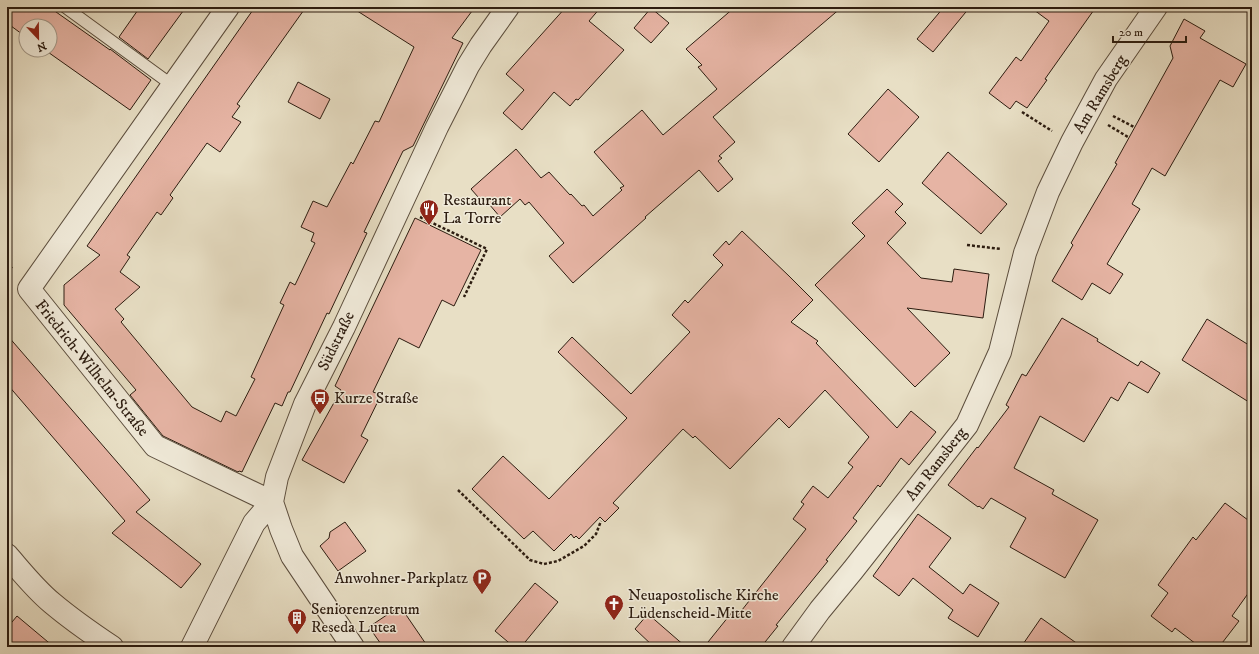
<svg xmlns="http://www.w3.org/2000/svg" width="1259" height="654" font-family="'IM FELL DW Pica',serif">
  <rect width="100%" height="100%" fill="#e8dfc5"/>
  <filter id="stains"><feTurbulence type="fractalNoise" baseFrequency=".005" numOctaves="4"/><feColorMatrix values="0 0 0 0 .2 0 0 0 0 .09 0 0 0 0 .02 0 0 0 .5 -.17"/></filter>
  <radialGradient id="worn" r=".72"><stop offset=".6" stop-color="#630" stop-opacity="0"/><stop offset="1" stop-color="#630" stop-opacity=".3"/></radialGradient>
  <!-- building -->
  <path fill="#e6b4a4" stroke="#2c1c10" d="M7,7H49L110,50V49L151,80L130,110L45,50H50V26H26V37L7,23Z
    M140,7H186L148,59L119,37Z
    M255,7H306L237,104L240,106L232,117L241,122L220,152L207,143L170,195L173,198L161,215L157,212L127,255L130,257L120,272L140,287L115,309L124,319L121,322L192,407L221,422L226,411L236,416L255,379L251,377L284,305L280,303L290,282L295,285L315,243L311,241L314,233L301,227L313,201L327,207L351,162L353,164L375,121L379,122L414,47L351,7H475L452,38L463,43L413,146L403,151L364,232L367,233L329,314L327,313L290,392H288L282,406L275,403L242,472L239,471L238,472L163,436L130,395L136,390L64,305V285L100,255L87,246Z
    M566,7H601L589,21L624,50L578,100L576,99L570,106L554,92L522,130L503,113L524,90L506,74Z
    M735,7H842L713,117L735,142L719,156L722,158L718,161L733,179L718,192L699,170L645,217L646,218L573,283L549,256L564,243L529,202L525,205L520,199L500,217L489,204L486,206L471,189L516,149L541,178L549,172L570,195L571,194L582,206L584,205L593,216L622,190L620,188L624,186L594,152L642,110L663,135L717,89L698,67L702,65L686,49Z
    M944,7H970L933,52L917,39Z
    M1030,7H1096L1045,79L1047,80L1027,108L1016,101L1010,109L989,93L1016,57L1021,61L1049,21Z
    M651,8L669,23L651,43L634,28Z
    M1184,19L1205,31L1200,38L1246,64L1233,87L1220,80L1165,176L1152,168L1132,204L1140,209L1107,264L1123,274L1110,294L1092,283L1082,300L1052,281L1073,245L1071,243L1117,164L1115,163L1173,58L1170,46Z
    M298,82L330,99L320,119L288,102Z
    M888,89L919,117L879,162L848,134Z
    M948,152L1007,204L981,234L922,183Z
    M887,189L903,204L895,212L906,223L887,243L921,278L952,282L954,269L989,274L983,318L907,308L950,353L915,387L815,285L865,236L852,223Z
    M415,218L481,250L454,306L442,300L419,348L399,338L373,392L381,395L361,436L368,440L344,483L302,460L341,390L335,386Z
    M742,231L789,276L813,300L791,322L818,341L816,343L897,428L911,411L936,432L909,465L901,458L880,487L878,485L853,518L857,521L826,560L828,561L776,625L778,626L761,647H704L733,611L738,615L806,529L793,519L804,504L801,502L813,486L828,498L853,467L848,463L869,437L825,390L789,428L779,418L730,469L695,436L693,438L683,429L613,503L619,508L605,522L600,517L579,539L576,536L574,538L571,534L554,551L533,531L524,539L472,489L503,456L549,499L627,418L558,352L572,337L631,394L690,332L672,315L685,300L688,303L723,265L713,255L726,241L729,245Z
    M1062,318L1098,339L1097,341L1138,366L1141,361L1160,373L1148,393L1129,382L1118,401L1111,397L1084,442L1040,416L1014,468L1054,490L1052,494L1098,520L1065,578L1010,547L1026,518L991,498L983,509L979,506L978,507L948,485L977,447L978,448L1009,407L1006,405L1022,374L1026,376Z
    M1207,319L1252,347V404L1182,360Z
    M7,335L150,500L136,512L201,564L181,588L112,533L125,521L7,384Z
    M1225,503L1252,523V588L1232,616L1239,621L1219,647H1200L1175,628L1172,632L1151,616L1168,593L1158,585L1193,537L1196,540Z
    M918,514L951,538L929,567L963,594L970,584L999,603L978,637L948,618L953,610L913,578L899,596L873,576Z
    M345,522L366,551L338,571L320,546L329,538L330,532Z
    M535,583L558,602L521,647H514L495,631Z
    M400,606L428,647H383L369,627Z
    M648,614L686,647H654L635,629Z
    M17,616L54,647H7V628Z
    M1041,618L1082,647H1021Z"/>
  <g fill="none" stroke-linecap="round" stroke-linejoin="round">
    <defs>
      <path id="service" d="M65,7L172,85"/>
      <path id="minor" d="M228,7L29,289L155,446L272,502
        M7,555C21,571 35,589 52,603C71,619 91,633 112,647
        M192,647L254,523L272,502
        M353,647L292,556L281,529L272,502L277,477L305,404L344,327L437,127L468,66L481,45L508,7
        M793,647L820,610L853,570L967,425L1000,352L1025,253L1048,192L1072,142L1106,79L1156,7"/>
    </defs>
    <!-- service casing -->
    <use href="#service" stroke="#5b4d3d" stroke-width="13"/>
    <!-- minor casing -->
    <use href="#minor" stroke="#5b4d3d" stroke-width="24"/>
    <!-- path -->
    <path stroke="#2c1c10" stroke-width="2.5" stroke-dasharray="3 2" stroke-linecap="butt" d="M1022,112L1052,131
      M1113,116L1134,127
      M1108,125L1128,137
      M420,217L487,249L464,297
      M967,245L1001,249
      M7,262L13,270
      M458,490L530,560L544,564L558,561L584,546L596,534L601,521
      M1252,606L1248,613L1252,624
      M580,644L583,647"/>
    <!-- service -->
    <use href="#service" stroke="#f0ead9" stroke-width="11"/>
    <!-- minor -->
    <use href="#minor" stroke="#f0ead9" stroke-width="22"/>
  </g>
  <!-- icons -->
  <defs>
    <symbol id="restaurant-pin" viewBox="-11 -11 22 30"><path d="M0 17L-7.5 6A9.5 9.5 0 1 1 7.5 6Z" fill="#8f2418" stroke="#f0ead9"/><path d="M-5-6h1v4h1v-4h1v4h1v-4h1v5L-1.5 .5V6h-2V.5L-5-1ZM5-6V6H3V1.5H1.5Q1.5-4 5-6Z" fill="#fff"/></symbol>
    <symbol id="bus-pin" viewBox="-11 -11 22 30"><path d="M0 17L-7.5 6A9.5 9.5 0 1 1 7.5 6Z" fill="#8f2418" stroke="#f0ead9"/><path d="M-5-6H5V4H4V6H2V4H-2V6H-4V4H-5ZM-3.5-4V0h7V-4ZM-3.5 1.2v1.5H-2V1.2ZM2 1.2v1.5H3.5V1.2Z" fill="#fff"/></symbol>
    <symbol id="parking-pin" viewBox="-11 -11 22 30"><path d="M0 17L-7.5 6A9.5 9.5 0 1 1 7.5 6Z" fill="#8f2418" stroke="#f0ead9"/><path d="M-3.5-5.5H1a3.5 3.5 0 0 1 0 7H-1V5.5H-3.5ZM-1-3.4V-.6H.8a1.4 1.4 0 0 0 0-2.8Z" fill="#fff"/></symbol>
    <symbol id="church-pin" viewBox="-11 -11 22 30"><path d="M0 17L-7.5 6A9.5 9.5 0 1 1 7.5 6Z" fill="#8f2418" stroke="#f0ead9"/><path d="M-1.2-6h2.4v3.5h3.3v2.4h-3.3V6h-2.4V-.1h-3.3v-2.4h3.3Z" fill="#fff"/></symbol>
    <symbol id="building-pin" viewBox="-11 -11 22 30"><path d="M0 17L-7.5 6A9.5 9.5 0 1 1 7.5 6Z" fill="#8f2418" stroke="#f0ead9"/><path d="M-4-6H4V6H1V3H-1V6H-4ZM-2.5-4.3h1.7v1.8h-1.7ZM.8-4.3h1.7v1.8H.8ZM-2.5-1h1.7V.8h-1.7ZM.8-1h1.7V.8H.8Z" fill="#fff"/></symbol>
  </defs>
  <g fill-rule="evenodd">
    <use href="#restaurant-pin" x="418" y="198" width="22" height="30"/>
    <use href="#bus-pin" x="309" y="387" width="22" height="30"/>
    <use href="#parking-pin" x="471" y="567" width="22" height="30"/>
    <use href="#church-pin" x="603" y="593" width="22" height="30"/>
    <use href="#building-pin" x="286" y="607" width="22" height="30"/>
  </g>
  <g text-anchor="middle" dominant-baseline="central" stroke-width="3" stroke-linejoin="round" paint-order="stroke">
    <!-- street labels -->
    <g font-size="16" fill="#2c1c10" stroke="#f0ead9">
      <text transform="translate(1100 94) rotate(-59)">Am Ramsberg</text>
      <text transform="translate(336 341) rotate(-64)">Südstraße</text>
      <text transform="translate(92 368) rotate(51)">Friedrich-Wilhelm-Straße</text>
      <text transform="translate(936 464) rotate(-52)">Am Ramsberg</text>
    </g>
    <!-- poi labels -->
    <g font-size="16" fill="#2c1c10" stroke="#f0ead9" text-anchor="start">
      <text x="443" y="200">Restaurant<tspan x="443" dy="18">La Torre</tspan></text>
      <text x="334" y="398">Kurze Straße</text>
      <text x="468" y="578" text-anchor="end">Anwohner-Parkplatz</text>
      <text x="628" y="595">Neuapostolische Kirche<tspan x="628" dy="18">Lüdenscheid-Mitte</tspan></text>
      <text x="311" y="609">Seniorenzentrum<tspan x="311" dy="18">Reseda Lutea</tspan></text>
    </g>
  </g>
  <!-- margin -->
  <rect width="1259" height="654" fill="none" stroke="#e8dfc5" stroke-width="24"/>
  <rect x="8" y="8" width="1243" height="638" fill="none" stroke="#2c1c10" stroke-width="2"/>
  <rect x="12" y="12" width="1235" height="630" fill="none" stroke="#2c1c10"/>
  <!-- north arrow -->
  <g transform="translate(38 38) rotate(158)"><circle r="19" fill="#f0ead9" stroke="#a29889"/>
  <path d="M0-3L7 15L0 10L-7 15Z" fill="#8f2418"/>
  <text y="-6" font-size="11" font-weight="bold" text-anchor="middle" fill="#2c1c10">N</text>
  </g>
  <!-- scale -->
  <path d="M1113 36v6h73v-6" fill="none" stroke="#2c1c10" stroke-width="2"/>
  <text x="1119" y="36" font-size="12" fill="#2c1c10" stroke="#f0ead9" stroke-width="3" paint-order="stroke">20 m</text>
  <rect width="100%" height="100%" filter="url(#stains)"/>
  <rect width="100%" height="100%" fill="url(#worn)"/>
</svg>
